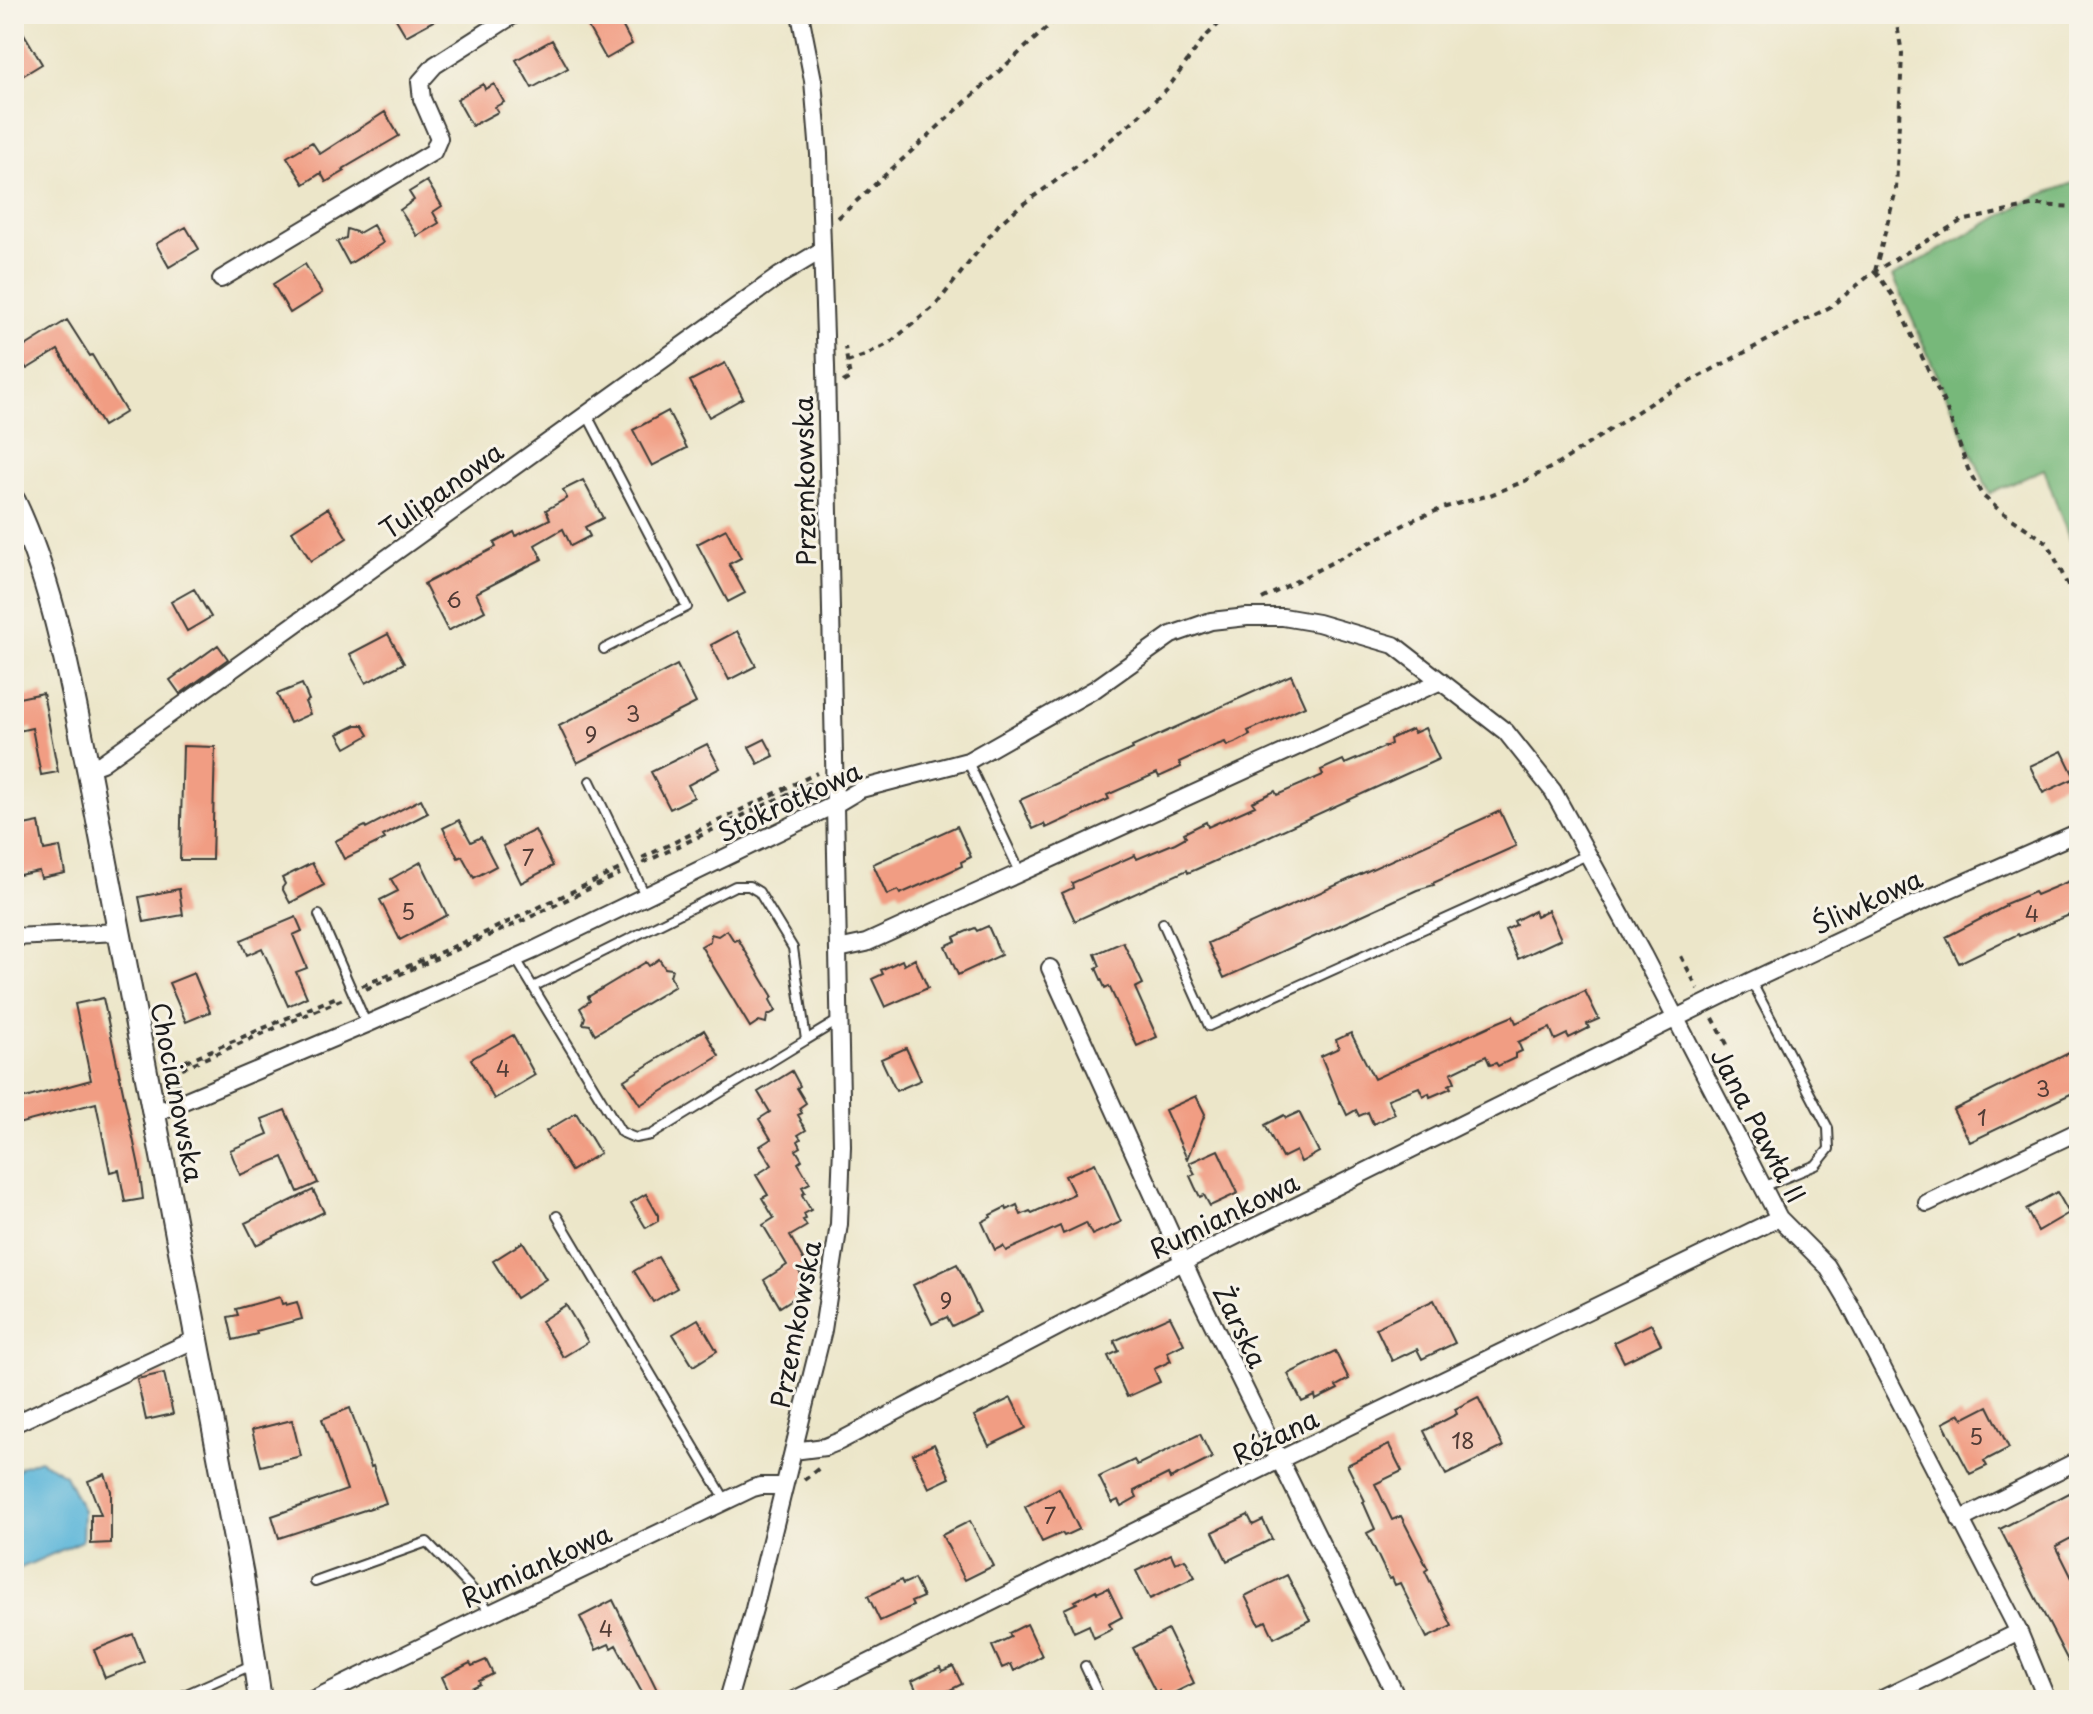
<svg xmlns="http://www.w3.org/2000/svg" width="2093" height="1714" font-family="'Playpen Sans',sans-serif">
  <rect width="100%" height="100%" fill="#f7f3e8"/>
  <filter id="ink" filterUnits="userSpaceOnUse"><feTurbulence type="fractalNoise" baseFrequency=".0125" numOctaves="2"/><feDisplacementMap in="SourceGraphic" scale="16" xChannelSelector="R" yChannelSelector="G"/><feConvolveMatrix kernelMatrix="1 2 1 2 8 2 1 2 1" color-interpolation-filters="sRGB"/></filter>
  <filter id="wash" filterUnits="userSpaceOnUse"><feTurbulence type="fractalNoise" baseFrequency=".006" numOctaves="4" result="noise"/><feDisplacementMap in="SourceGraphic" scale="32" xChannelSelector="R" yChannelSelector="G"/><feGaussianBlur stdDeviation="1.8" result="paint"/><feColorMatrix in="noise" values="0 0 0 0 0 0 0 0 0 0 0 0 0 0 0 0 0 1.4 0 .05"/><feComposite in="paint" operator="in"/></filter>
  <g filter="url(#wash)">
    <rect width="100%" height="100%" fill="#ece6c9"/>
    <!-- forest -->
    <path fill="#77b87a" stroke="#4a6a4b" stroke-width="2" d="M2079,181V566L2044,469L1990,494L1893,276L2035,197Z"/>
    <!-- water -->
    <path fill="#5cb6d9" stroke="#3c697a" stroke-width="2" d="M40,1460L65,1475L83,1511L82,1541L14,1571V1478L20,1467Z"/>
    <g id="blocks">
      <!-- building -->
      <path fill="#f19d83" d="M393,14H446L406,36Z
        M608,14H616L632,44L606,59L587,25Z
        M14,17L42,64L14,81Z
        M552,40L568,68L532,88L516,60Z
        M483,84L485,89L494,84L504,102L495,107L498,112L472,126L457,99Z
        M385,112L399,136L343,169L345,171L326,182L321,173L304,184L287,157L312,142L320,154Z
        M427,181L442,206L433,212L439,223L417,236L400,210L414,200L409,192Z
        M373,225L383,243L349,264L337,242L346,238L347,229L359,233Z
        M186,227L199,249L169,267L156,244Z
        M305,264L322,293L290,313L273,284Z
        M67,320L90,356L92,355L126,412L103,426L58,350L27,369L16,352Z
        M725,363L743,398L709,417L690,381Z
        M668,411L687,448L652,466L633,430Z
        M583,480L603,518L585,527L590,536L571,546L563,529L535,545L542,559L476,593L485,611L448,631L424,584L496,547L494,543L514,532L516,536L550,519L546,510L567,498L563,490Z
        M328,508L347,538L311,561L292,531Z
        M726,529L741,558L729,564L745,593L728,602L697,544Z
        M194,589L211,617L187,631L171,602Z
        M737,631L756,666L729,680L711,645Z
        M388,634L404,663L366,683L350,654Z
        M218,645L228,659L180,694L170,680Z
        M677,665L696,703L577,763L559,726Z
        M1291,675L1305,706L1248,731L1250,735L1239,741L1227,746L1225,742L1214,746L1179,762L1181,767L1159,777L1157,773L1107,795L1109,799L1072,816L1046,828L1044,824L1033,829L1020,800L1133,749L1132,747Z
        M302,684L309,700L305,702L310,714L290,723L277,694Z
        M43,693L58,772L41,775L32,728L14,732V699Z
        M356,725H363L369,735L346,748L338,734Z
        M1425,728L1439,759L1197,869L1188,873L1187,870L1075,921L1062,893L1073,888L1072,883L1135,855L1137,859L1175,843L1186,837L1184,833L1206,822L1208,827L1255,806L1252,802L1275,791L1277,795L1323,775L1321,770L1343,760L1345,764L1380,749L1391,744L1390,739L1412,729L1414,733Z
        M765,739L774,756L758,764L749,747Z
        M707,744L720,768L688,785L694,797L670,809L651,772Z
        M183,746L215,747L212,860H180Z
        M2062,751L2075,778L2043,793L2030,766Z
        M421,799L428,813L383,836L385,839L344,859L335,841L365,826L366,828Z
        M1500,811L1516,846L1433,883L1434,885L1417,890L1224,978L1208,943Z
        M459,820L471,842L481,837L496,866L474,878L462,856L458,858L443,828Z
        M39,822L44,850L60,847L65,873L41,878L39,871L14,876V827Z
        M957,826L971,857L961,862L962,866L925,883L900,894L898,890L887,895L873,864Z
        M535,830L553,866L521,883L503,846Z
        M421,862L447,915L400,940L380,900L398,891L391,879Z
        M312,863L324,885L290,903L282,888L285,884L282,878Z
        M2079,877V911L2019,936L2018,934L1959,963L1946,937L2006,906L2005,904L2034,892L2036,895Z
        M179,889L183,915L144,922L139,897Z
        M1548,910L1561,939L1518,959L1505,930L1516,925L1514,921L1534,911L1536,916Z
        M296,917L302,931L293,935L307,968L296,972L307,997L288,1006L262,948L247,955L241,940Z
        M988,926L1001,955L958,975L945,946L956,941L954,937L965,932L975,928L977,931Z
        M727,930L734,941L738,939L773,997L770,1000L776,1011L767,1016L766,1023L759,1021L750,1027L701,946L710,941L711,934L718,936Z
        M1123,942L1143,984L1135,988L1157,1037L1137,1046L1109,986L1105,988L1096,968L1100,966L1095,954Z
        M659,959L665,968L672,969L670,976L675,986L595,1034L590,1025L583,1024L585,1017L580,1008L590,1001L588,997L646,962L649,966Z
        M915,959L928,988L885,1007L872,979L883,974L881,970L902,960L904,965Z
        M194,973L210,1012L186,1022L169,983Z
        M1585,991L1599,1019L1587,1024L1589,1028L1569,1038L1567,1034L1555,1040L1550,1028L1518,1042L1522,1051L1515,1054V1058L1498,1066L1496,1063L1490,1065L1486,1056L1451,1073L1455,1082L1449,1085L1451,1088L1430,1097L1429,1093L1423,1096L1419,1087L1388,1099L1395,1114L1373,1124L1368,1112L1359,1116L1356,1110L1347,1115L1341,1102L1340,1103L1321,1056L1339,1048L1336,1040L1351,1033L1374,1079L1494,1024L1513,1016L1516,1023Z
        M103,998L139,1166L143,1199L125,1202L119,1170L110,1172L96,1103L14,1125V1101L91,1080L75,1004Z
        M704,1030L719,1056L640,1105L624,1080Z
        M513,1035L535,1075L494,1099L471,1059Z
        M906,1048L921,1080L896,1091L881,1059Z
        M2079,1048V1090L1970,1142L1953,1110Z
        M792,1071L800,1086L797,1088L806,1103L799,1108L802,1113L798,1115L801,1120L800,1121L806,1130L798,1135L801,1139L798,1141L801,1147L796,1150L802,1160L798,1163L810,1183L802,1187L805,1192L802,1195L811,1210L804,1214L806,1219L803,1220L807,1226L790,1236L807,1266L799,1271L802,1276V1286L794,1291L797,1296L780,1307L764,1280L787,1265L763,1225L774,1218L762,1198L768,1195L756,1175L772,1165L760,1146L771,1139L759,1119L770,1112L758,1092Z
        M1196,1096L1205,1114L1187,1159L1165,1110Z
        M285,1110L318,1183L298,1192L283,1157L240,1175L230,1150L268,1134L262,1119Z
        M1299,1112L1319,1152L1301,1162L1296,1151L1282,1158L1265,1125L1284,1115L1286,1118Z
        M576,1113L600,1153L571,1171L546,1131Z
        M1218,1150L1238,1193L1210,1206L1204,1195L1200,1197L1195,1187L1190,1176L1195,1174L1189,1163Z
        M1095,1163L1121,1222L1092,1235L1086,1223L1063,1234L1060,1226L1006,1251L1003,1246L995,1250L982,1222L991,1217L990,1215L1006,1207L1007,1210L1017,1205L1021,1215L1030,1211L1032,1213L1074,1194L1065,1176Z
        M313,1190L324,1212L256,1245L245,1223Z
        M2057,1192L2069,1213L2038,1231L2026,1209Z
        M646,1194L658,1215V1221L646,1228L631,1203Z
        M523,1242L546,1279L516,1298L493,1261Z
        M658,1257L677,1288L653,1302L634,1271Z
        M957,1264L980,1312L952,1326L947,1317L932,1324L913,1285Z
        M280,1297L282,1304L286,1303V1305L297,1302L302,1319L256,1331L257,1334L233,1340L228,1317L238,1315L236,1309Z
        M1434,1300L1455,1343L1422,1359L1417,1349L1392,1361L1376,1328Z
        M566,1305L588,1342L563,1357L541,1321Z
        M1170,1316L1184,1344L1167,1352L1171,1361L1154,1369L1160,1382L1127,1397L1108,1356L1119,1351L1114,1341Z
        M698,1319L717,1351L693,1366L673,1334Z
        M1651,1324L1661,1344L1624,1362L1614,1342Z
        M1335,1351L1349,1379L1336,1386L1338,1389L1316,1400L1315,1396L1302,1402L1288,1374Z
        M164,1373L173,1414L146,1420L137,1379Z
        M1478,1397L1503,1447L1446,1475L1424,1431L1457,1414L1455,1409Z
        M1011,1398L1026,1428L989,1446L974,1416Z
        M1988,1406L2009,1448L1984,1461L1987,1466L1970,1474L1943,1423L1960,1414L1963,1419Z
        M350,1408L371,1467L373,1466L386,1503L279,1538L272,1516L347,1490L322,1419Z
        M292,1420L301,1456L261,1466L252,1430Z
        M1200,1434L1212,1458L1170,1479L1168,1474L1134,1491L1137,1497L1121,1506L1118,1500L1112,1503L1099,1477L1134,1460L1137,1465Z
        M934,1444L950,1478L929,1488L913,1454Z
        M1389,1445L1402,1471L1375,1484L1392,1520L1401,1516L1428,1569L1425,1571L1452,1626L1427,1638L1400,1583L1395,1585L1392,1578L1389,1579L1367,1533L1375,1529L1363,1502L1365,1501L1347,1465Z
        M105,1474L111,1491V1543L91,1544V1515H101L88,1481Z
        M1059,1488L1079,1529L1064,1536L1062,1533L1042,1542L1025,1507Z
        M2079,1488V1534L2056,1546L2079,1592V1682L2000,1529Z
        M1248,1515L1253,1525L1263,1520L1272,1539L1227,1561L1213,1532Z
        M970,1521L993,1566L965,1580L942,1535Z
        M1171,1554L1175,1563L1185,1559L1195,1577L1150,1599L1136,1571Z
        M1287,1575L1310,1620L1274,1638L1266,1621L1259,1624L1245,1596Z
        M914,1579L923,1597L911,1602L913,1606L880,1621L868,1596L901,1580L903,1584Z
        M1108,1588L1122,1617L1109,1624L1112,1629L1094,1638L1089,1625L1074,1632L1064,1609L1077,1603L1075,1601L1096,1590L1097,1593Z
        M613,1600L659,1694L647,1700H646L616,1645L611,1648L609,1644L596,1650L580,1617Z
        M1027,1624L1042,1656L1014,1671L1011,1664L1002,1668L992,1646L1011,1637L1009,1633Z
        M1168,1630L1194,1683L1162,1699L1159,1691L1156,1693L1133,1648Z
        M133,1634L144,1662L105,1678L94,1650Z
        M486,1660L493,1674L479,1681L480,1684L471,1688L477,1700H453L442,1677L470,1663L472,1666Z
        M953,1666L962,1684L930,1700H921L912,1681L940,1667L942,1671Z"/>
    </g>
  </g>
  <g filter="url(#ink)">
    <use href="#blocks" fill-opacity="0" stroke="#3b3a36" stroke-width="2"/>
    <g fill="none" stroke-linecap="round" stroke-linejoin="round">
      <defs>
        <path id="lane" d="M587,415L687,607L604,649
          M968,762L1020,872
          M590,781L645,895
          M319,915L366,1023
          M1163,923L1209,1026L1587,855
          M516,959L621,1132L635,1138L651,1135L806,1040L793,948L759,892L749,886H735L533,987
          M1751,981L1828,1128L1829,1149L1816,1165L1763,1187
          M806,1040L839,1020
          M557,1216L726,1501
          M315,1582L427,1542L474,1591L491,1613
          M1085,1666L1101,1700
          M173,1700L254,1664"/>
        <path id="street" d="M221,279L433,152L439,138L422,99L420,82L435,65L515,14
          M88,768L102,763L779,276L822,250
          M14,937L119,932
          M838,949L866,943L1441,681
          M1050,968L1199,1296L1398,1700
          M153,1114L367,1024L534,950L836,804L861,789L968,761L1095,689L1171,635L1211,621L1247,617H1283L1318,623L1394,645L1506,732L1553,791L1643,955L1779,1218L1827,1266L1849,1303L2019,1632L2047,1700
          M1927,1203L2079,1131
          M14,1424L196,1339
          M793,1451L825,1447L840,1441L1159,1274L1751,981L1898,912L2079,832
          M1960,1520L2079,1460
          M312,1700L491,1613L753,1488L761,1486H784
          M728,1700L754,1609L823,1330L839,1224L842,1146L826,367L819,154L813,80L800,14
          M794,1700L1281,1459L1779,1218
          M1880,1700L2019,1632"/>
        <path id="secondary" d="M14,501C54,585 69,677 88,768L242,1576L260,1700"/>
      </defs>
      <!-- lane casing -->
      <use href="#lane" stroke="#3b3a36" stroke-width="12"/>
      <!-- street casing -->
      <use href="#street" stroke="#3b3a36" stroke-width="20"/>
      <!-- secondary casing -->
      <use href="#secondary" stroke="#3b3a36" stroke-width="26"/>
      <!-- path -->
      <path stroke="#3b3a36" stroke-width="4" stroke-dasharray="6 6" stroke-linecap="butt" d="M838,218L1062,14
        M1875,271L1893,296L1946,407L1968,469L1982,495L1999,510L2048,543L2079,610
        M1875,271L1896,190L1902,53L1895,14
        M847,362L862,357L888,344L936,305L999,224L1019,207L1092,155L1131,123L1168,88L1204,38L1229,14
        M843,382L850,378L845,347
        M1262,599L1415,519L1446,507L1490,495L1525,481L1558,464L1655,400L1830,307L1875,271L1961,221L2036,205L2079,207
        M642,858L817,773
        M643,863L809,784L818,789
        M1681,956L1698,989
        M362,986L478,936L620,869
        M366,989L520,922L620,874
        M1713,1018L1729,1048
        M171,1073L343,999
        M179,1087L172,1067L339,996
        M804,1480L822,1466"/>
      <!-- lane -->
      <use href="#lane" stroke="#fff" stroke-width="8"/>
      <!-- street -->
      <use href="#street" stroke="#fff" stroke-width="16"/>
      <!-- secondary -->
      <use href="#secondary" stroke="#fff" stroke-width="22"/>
    </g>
  </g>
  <g text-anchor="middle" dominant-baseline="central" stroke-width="6" stroke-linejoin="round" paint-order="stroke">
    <!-- number labels -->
    <g font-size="22" fill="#513c36">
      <text x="454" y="598">6</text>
      <text x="633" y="712">3</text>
      <text x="591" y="733">9</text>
      <text x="528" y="856">7</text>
      <text x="408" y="910">5</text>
      <text x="2032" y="912">4</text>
      <text x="503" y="1067">4</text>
      <text x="2043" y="1087">3</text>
      <text x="1982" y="1116">1</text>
      <text x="946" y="1299">9</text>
      <text x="1976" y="1435">5</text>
      <text x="1463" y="1439">18</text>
      <text x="1050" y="1514">7</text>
      <text x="606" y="1627">4</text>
    </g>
    <!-- street labels -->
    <g font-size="26" fill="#1c1c1c" stroke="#f7f3e8">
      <text transform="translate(804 481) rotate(-91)">Przemkowska</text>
      <text transform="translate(441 490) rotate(-36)">Tulipanowa</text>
      <text transform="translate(789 801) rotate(-25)">Stokrotkowa</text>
      <text transform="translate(1867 901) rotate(-25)">Śliwkowa</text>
      <text transform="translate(178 1092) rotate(79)">Chocianowska</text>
      <text transform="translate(1759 1125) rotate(62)">Jana Pawła II</text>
      <text transform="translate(1224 1215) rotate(-26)">Rumiankowa</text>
      <text transform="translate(795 1324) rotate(-79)">Przemkowska</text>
      <text transform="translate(1241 1326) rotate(64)">Żarska</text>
      <text transform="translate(1275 1436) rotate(-26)">Różana</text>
      <text transform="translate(536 1565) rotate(-25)">Rumiankowa</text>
    </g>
  </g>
  <!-- margin -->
  <rect width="2093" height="1714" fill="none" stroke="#f7f3e8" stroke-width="48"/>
</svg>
